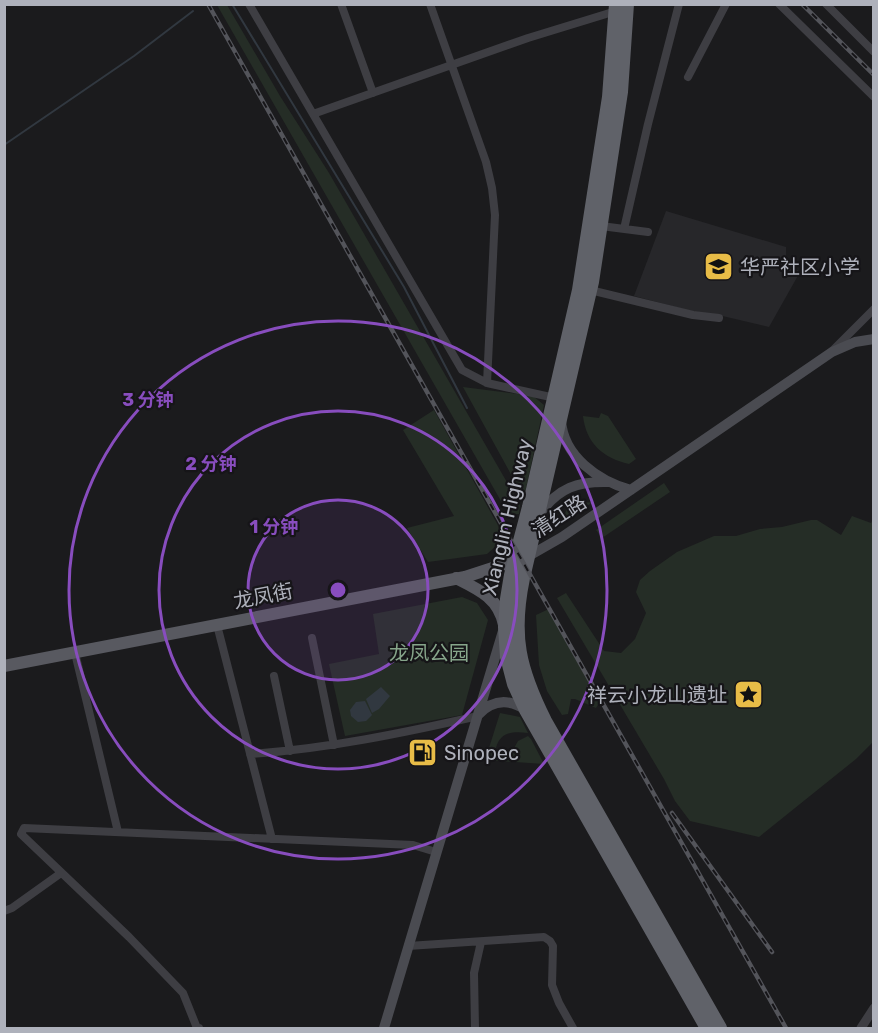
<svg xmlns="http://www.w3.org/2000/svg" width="878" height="1033" font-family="Rubik,'Noto Sans SC',sans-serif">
  <rect width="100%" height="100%" fill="#1b1b1d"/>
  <!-- built -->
  <path fill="#27272a" d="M666,211L786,247V262L800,272L769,327L714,314L695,312L634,296Z"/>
  <!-- green -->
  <path fill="#252d26" d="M217,5H227L280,96L329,173L520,505L519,514L509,515Z
    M463,387L533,396L544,405L524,498Z
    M434,410L505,538L487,554L428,562L407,528L454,516L403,430Z
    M601,413L608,416L636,459L629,464C603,458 586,443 583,416L599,418Z
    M664,483L670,492L602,538L596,530Z
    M593,502L560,524L567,509L581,503Z
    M852,516L871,523L873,519V742L856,759L759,837L690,821L675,801L664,779L557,598L566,593L604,651L621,653L635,639L646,613L636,592L640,580L650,571L677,552L714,536H736L760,529L782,527L811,520H817L841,535Z
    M462,597L477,603L488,620L462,715L345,736L329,664L379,654L373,614Z
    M551,608L602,698L596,708L575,699H571L568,714L562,715L547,691L539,665L536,615Z
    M500,713L520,717L528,733C513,731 500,732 496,748H489Z
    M528,736L531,739L544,764L486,760L488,753L513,750L518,741Z"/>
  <!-- water -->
  <path fill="#313840" d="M381,687L390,696L379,709L372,713L366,699Z
    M365,701L372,715L366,721L358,722L351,716L350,710L356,702Z"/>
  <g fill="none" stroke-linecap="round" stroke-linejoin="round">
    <!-- stream -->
    <path stroke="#313840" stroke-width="2" d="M232,4L404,287L467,408
      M4,145L134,56L193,11"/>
    <!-- minor -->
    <path stroke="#3e3e43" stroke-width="8" d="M249,4L462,370L487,383L555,398
      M341,4L373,93
      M430,4L486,162L492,188L495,215L487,383
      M779,4L874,97
      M826,4L874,52
      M688,77L726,4
      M313,114L528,38L616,11
      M601,226L648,232
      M624,229L648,124L679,4
      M590,290L693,315L719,318
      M832,351L874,309
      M217,625L272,839
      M312,638L334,745
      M75,653L118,832
      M274,676L290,751
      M250,754C326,749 403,733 478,716
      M4,911L12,908L61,873
      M408,946L544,937L550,941L553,946L552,985L559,1003L573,1028
      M199,1028H197L183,993L129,937L21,834L24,828L413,845L436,852
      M475,1028L474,973L481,942"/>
    <!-- tertiary -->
    <path stroke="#3e3e43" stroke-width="9" d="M861,1028L874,1008"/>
    <!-- secondary -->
    <path stroke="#4a4b51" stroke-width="10" d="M561,420C563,456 598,481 631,490
      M540,513C559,488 577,481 609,482
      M527,559V557L562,537L832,352L855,342L874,339
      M478,715C492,700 508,698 526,710
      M384,1028L503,631"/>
    <!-- primary -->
    <path stroke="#585960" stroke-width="12" d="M456,578C478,589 499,598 504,625
      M4,666L465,577L520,559"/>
    <!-- trunk -->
    <path stroke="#606269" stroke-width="14" d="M616,4L609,97L579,290L529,507L511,575L507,599L505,627L507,657L514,684L526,710L707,1028
      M627,4L621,92L592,282L523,578C511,636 519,669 545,721L720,1028"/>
    <defs>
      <path id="rail" d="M208,4L786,1028
        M802,4L874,75
        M672,813L772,952"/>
    </defs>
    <!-- rail casing -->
    <use href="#rail" stroke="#53545a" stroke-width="4.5"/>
    <!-- rail -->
    <use href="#rail" stroke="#161518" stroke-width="2" stroke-dasharray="7" stroke-linecap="butt"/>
  </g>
  <!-- distance rings -->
  <circle cx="338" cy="590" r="90" fill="#884dbe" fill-opacity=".12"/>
  <g fill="none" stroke="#884dbe" stroke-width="3">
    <circle cx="338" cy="590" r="90"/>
    <circle cx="338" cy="590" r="179"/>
    <circle cx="338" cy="590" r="269"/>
  </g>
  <!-- icons -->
  <defs>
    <symbol id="school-square" viewBox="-11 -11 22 22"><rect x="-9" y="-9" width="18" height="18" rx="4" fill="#e8bc47" stroke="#161518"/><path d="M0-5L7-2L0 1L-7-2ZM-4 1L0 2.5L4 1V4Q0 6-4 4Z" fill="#111"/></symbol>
    <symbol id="sight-square" viewBox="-11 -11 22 22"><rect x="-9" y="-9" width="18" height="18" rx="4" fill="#e8bc47" stroke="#161518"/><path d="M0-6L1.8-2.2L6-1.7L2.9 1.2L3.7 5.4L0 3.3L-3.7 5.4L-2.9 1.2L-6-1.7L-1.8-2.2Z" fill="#111"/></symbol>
    <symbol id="fuel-square" viewBox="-11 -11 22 22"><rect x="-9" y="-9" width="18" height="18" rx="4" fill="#e8bc47" stroke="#161518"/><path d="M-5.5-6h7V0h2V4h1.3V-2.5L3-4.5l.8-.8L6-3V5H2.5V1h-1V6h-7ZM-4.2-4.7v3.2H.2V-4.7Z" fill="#111"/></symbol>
  </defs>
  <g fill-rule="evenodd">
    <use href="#school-square" x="702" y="250" width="33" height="33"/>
    <use href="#sight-square" x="732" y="678" width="33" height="33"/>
    <use href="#fuel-square" x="406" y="736" width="33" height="33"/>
  </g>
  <g text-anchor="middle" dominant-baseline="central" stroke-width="4.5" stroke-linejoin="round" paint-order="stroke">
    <!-- poi labels -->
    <g font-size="20" fill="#aeb1bb" stroke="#161518" text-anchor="start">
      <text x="740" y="267">华严社区小学</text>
      <text x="727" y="695" text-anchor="end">祥云小龙山遗址</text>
      <text x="444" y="753">Sinopec</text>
    </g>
    <!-- street labels -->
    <g font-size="20" fill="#aeb1bb" stroke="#161518">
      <text transform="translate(559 516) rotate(-33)">清红路</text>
      <text transform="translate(507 517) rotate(-77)">Xianglin Highway</text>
      <text transform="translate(263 596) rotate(-11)">龙凤街</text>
    </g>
    <!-- park labels -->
    <g font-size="20" fill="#86a58a" stroke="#161518">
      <text x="429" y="653">龙凤公园</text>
    </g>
  </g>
  <circle cx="338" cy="590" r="9" fill="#884dbe" stroke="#161518" stroke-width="3"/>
  <g font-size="18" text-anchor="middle" font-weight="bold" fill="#884dbe" stroke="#161518" stroke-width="4.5" stroke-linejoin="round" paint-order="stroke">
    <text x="148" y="406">3 分钟</text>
    <text x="211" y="470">2 分钟</text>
    <text x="274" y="533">1 分钟</text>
  </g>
  <!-- border -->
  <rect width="878" height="1033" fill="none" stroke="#aeb1bb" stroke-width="12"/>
</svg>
